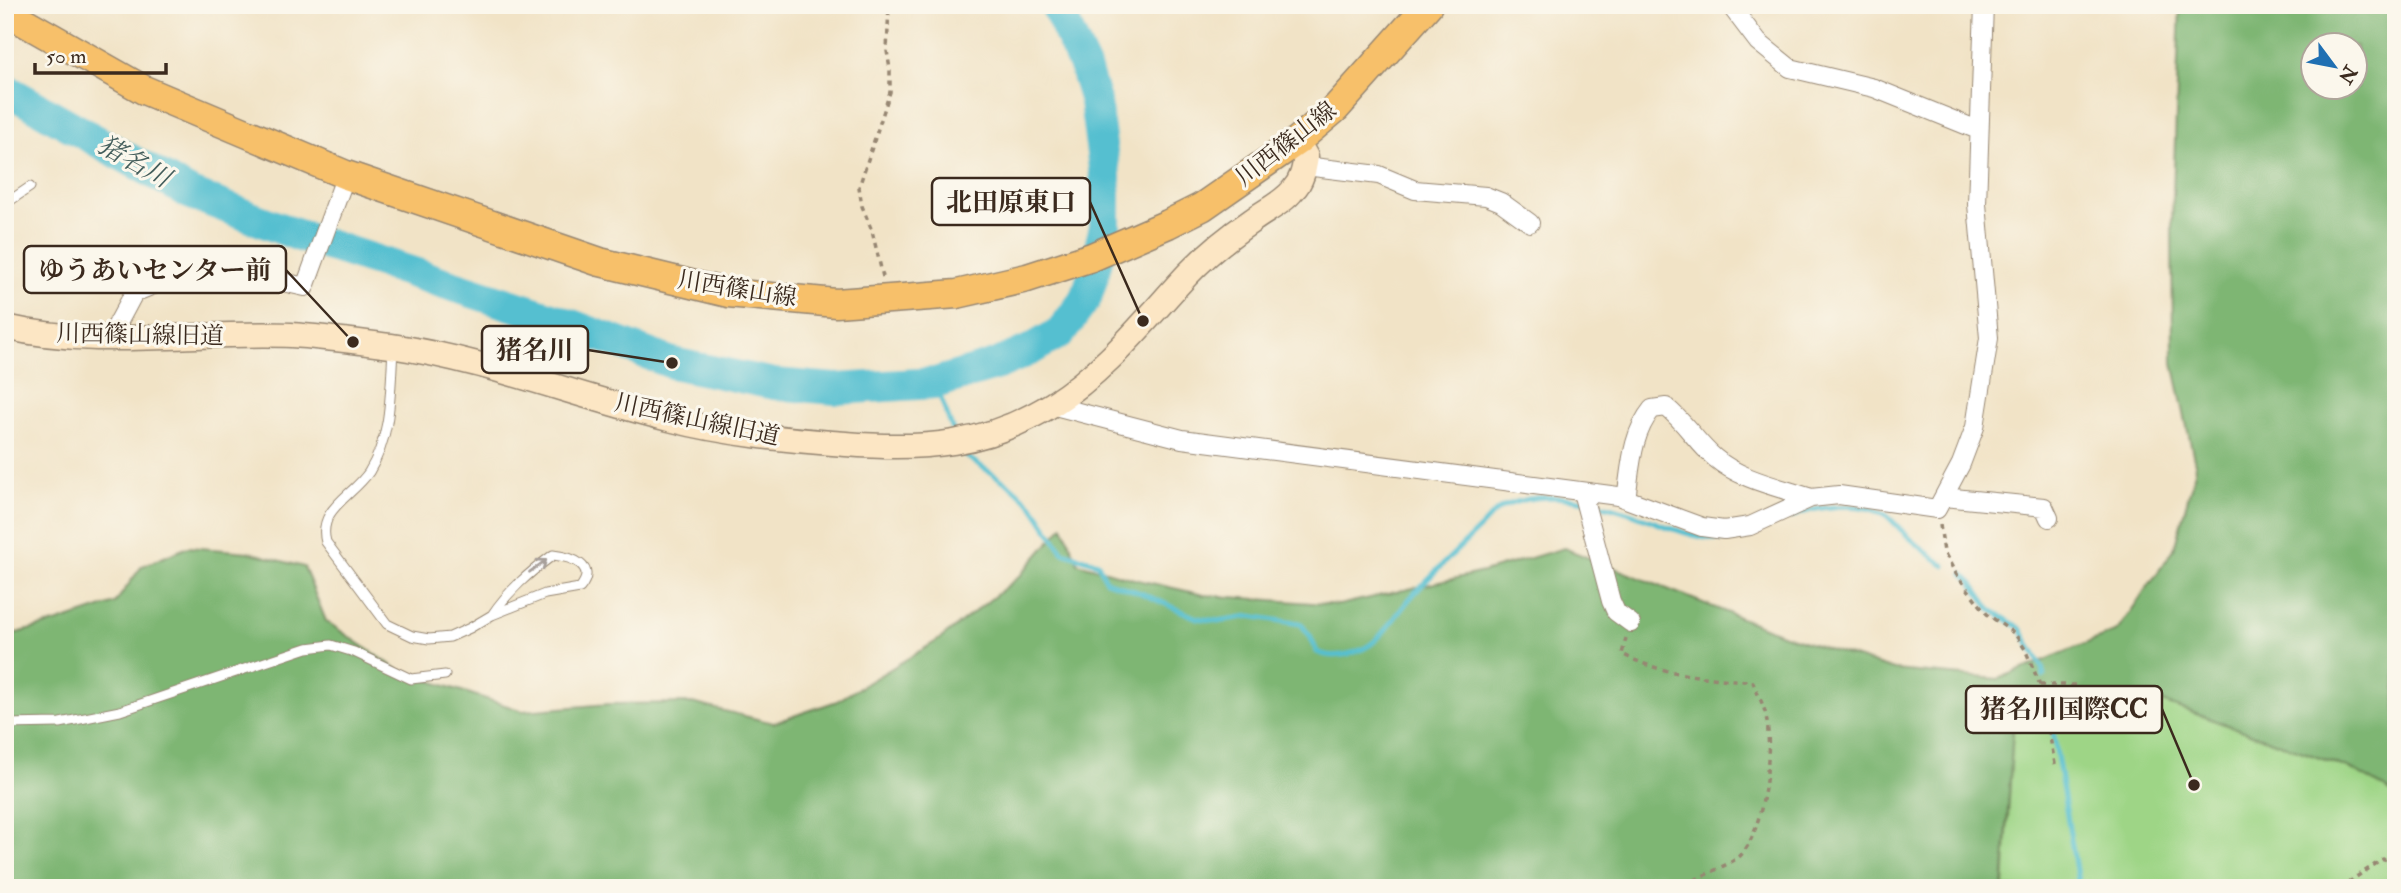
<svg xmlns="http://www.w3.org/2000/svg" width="2401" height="893" font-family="'IM FELL Double Pica','Noto Serif JP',serif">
  <rect width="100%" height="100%" fill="#fbf7ec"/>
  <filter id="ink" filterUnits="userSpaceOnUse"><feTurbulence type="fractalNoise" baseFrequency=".0143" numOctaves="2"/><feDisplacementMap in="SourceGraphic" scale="14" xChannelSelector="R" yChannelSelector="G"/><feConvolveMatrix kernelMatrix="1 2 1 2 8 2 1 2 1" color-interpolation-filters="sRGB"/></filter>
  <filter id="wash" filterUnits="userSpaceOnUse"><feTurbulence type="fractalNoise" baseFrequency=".00686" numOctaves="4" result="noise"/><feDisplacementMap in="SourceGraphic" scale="28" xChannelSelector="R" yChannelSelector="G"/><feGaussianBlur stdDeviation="1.57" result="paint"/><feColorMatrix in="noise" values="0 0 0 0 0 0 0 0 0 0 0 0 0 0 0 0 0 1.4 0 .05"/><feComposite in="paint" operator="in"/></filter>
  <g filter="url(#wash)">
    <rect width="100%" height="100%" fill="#f1e3c6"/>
    <!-- green -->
    <path fill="#9ed586" stroke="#6c8052" stroke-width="2" d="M2143,695L2351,769L2396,795V888H2004L2014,712L2100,696Z"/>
    <!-- forest -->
    <path fill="#7eb673" stroke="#5c7048" stroke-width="2" fill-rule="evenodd" d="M2180,5H2396V795L2351,769L2143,695L2100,696L2014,712L2003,888H5V636L55,623L115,603L142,566L188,547L249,552L304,567L326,621L400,671L523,711L609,704L692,703L773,723L837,701L940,639L1020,576L1063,526L1078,563L1134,579L1204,595L1339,605L1483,572L1564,548L1784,635L1894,670L1998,679L2117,631L2174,549L2196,468L2173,363L2172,221ZM2314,46H2356V88H2314Z"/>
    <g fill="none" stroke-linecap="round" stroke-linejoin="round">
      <!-- stream -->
      <path stroke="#54bfd0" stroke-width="5" d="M935,383L955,436
        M959,448L961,453L1011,486L1032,505L1063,552L1098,563L1106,581L1141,593L1197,618L1218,621L1250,616L1301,624L1310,636L1317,652C1334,660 1361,654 1376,640C1390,627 1400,609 1413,595C1435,571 1458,549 1481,527C1488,520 1496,509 1505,506C1544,489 1591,500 1630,513C1669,526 1713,551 1753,533
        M1791,517C1816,506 1863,500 1887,516C1892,520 1897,526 1902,531C1916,544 1930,555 1945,566
        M1963,574L1973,584L1990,609L2020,628L2042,667L2044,676
        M2047,695L2079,888"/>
      <!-- river -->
      <path stroke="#54bfd0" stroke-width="32" d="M5,89L189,193L300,236L561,321L672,363L774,384L836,389L935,383L998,364L1032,349L1061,332L1086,298L1092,279L1105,227V175L1095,101L1085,68L1056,5"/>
    </g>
  </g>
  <g filter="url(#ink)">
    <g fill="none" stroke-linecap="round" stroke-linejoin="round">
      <defs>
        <path id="lane" d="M5,204L30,187
          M393,350C390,392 392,435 369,472C353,496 317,509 326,542L387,624L412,636L429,639L450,637L470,628L492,615L545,594L580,588C598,566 572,557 553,555C529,573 509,590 492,615
          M5,724L60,723L120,711L307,648L331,645L354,652L411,679L445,675"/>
        <path id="street" d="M1730,5L1758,42L1790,68L1874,88L1978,130
          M1305,166L1379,175L1415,190L1486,196L1501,202L1530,223
          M110,338L134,293L195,268L234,271L305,287L346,175
          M1051,405L1182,439L1618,496L1702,527L1724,530L1750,526L1811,498L1839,495L1937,509L1961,464L1975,427L1989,338L1977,204L1984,5
          M1582,492L1611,601L1616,612L1631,623
          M1944,497L2044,507L2049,518
          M1626,499C1631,467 1631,435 1652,409L1666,407C1685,422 1697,443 1715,458C1741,480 1779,487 1811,498"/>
        <path id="secondary" d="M5,327C99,349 196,331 291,335C325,337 359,342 391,346C486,360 576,396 669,419C727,434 787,440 846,444C924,450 986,446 1053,404C1106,371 1145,320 1187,275C1208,253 1228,237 1253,220C1265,211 1284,202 1293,190C1302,181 1304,169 1306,157L1297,141"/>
        <path id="primary" d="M5,11L144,90L346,175L600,262L728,293L836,303L957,294L1027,278L1092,257L1168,224L1202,207L1297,141L1336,108L1428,5"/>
      </defs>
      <!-- lane casing -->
      <use href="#lane" stroke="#968672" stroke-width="11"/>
      <!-- street casing -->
      <use href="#street" stroke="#968672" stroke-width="20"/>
      <!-- secondary casing -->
      <use href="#secondary" stroke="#968672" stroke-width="27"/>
      <!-- primary casing -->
      <use href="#primary" stroke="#968672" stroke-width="31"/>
      <!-- path -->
      <path stroke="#968672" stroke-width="3.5" stroke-dasharray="5 5" stroke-linecap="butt" d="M883,277L872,231L862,206L859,187L890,92V69L887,51L889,5
        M1940,525L1944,552L1956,574L1987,614L2015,634L2025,649L2040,685L2056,769
        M1626,638L1622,654C1664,676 1706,677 1753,682C1756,691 1762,701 1765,712C1774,744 1765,831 1740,856C1731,864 1691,881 1678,888
        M2040,685H2078
        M2340,888L2383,859L2396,869"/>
      <!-- lane -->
      <use href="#lane" stroke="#fff" stroke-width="9"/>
      <!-- street -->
      <use href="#street" stroke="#fff" stroke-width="18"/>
      <!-- secondary -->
      <use href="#secondary" stroke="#fce6c4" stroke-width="24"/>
      <!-- primary -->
      <use href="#primary" stroke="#f7c06b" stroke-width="28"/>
    </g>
    <!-- one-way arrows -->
    <defs><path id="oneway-shaft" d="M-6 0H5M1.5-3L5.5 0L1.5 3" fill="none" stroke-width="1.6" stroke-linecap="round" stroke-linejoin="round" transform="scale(1.75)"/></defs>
    <use stroke="#a79f9a" href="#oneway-shaft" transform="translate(538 566) rotate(-36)"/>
  </g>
  <g text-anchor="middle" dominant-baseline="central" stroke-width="6" stroke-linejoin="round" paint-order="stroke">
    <!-- street labels -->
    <g font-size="24" fill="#3b2a1e" stroke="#fbf7ec">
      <text transform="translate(1286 144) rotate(-38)">川西篠山線</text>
      <text transform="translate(737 289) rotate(9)">川西篠山線</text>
      <text transform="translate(140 335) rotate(1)">川西篠山線旧道</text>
      <text transform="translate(697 420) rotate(12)">川西篠山線旧道</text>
    </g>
    <!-- water labels -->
    <g font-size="26" font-style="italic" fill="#445e5c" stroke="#fbf7ec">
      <text transform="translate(134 162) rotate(29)">猪名川</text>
    </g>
  </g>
  <!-- callouts -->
  <path fill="none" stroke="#3b2a1e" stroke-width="2.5" d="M1143 321L1090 202M353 342L286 270M672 363L588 350M2194 785L2162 709"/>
  <g fill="#3b2a1e" stroke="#fbf7ec" stroke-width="2.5">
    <circle cx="1143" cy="321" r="7"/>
    <circle cx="353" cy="342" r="7"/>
    <circle cx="672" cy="363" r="7"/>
    <circle cx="2194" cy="785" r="7"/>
  </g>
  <g fill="#fbf7ec" stroke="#3b2a1e" stroke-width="2.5">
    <rect x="932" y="178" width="158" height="47" rx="7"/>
    <rect x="24" y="246" width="262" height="47" rx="7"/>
    <rect x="482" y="326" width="106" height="47" rx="7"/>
    <rect x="1966" y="686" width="196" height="47" rx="7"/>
  </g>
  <g font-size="26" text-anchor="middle" font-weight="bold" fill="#3b2a1e">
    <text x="1011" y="211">北田原東口</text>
    <text x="155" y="279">ゆうあいセンター前</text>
    <text x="535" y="359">猪名川</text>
    <text x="2064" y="718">猪名川国際CC</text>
  </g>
  <!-- margin -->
  <rect width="2401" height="893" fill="none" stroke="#fbf7ec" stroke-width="28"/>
  <!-- north arrow -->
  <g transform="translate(2334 66) rotate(122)"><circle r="33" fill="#fbf7ec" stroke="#aea59a" stroke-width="2"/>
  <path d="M0-5L12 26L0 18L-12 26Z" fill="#1f6fb2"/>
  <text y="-10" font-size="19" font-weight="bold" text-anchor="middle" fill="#3b2a1e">N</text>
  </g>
  <!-- scale -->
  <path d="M35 63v10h131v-10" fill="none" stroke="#3b2a1e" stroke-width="3.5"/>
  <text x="46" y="63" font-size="21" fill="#3b2a1e" stroke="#fbf7ec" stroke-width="5" paint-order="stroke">50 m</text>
</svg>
